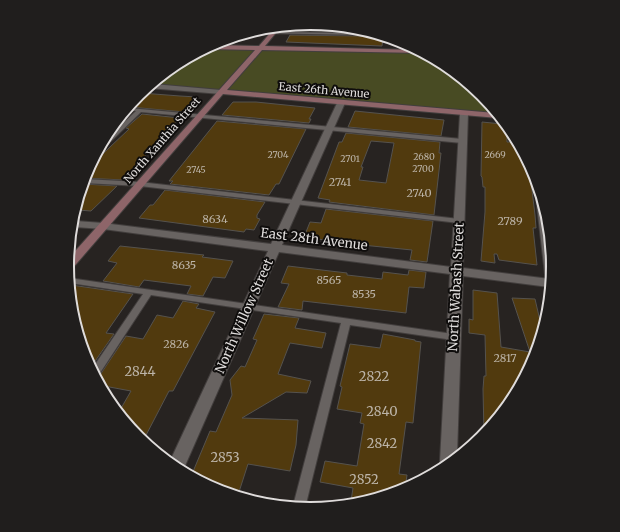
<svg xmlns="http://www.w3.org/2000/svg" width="620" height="532" font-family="Merriweather,serif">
  <rect width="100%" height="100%" fill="#272321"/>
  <!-- green -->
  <path fill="#484b23" d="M208,47L419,52L482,94L496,116L150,86Z"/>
  <!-- building -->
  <path fill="#513a0e" stroke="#55524e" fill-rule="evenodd" d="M305,24L320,25L352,31H294L298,25Z
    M366,34L383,38L382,46L286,42L290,35L363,36Z
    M141,93L180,96L197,97L184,112L130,107Z
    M233,102H256L315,108L309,119H311L309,123L222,115Z
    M355,111L444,120L441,136L348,127Z
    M142,114L180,118L123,180L85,178L90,166L129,129L126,128Z
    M217,121L306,129L279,184H276L269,195L170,184L173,181H169Z
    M482,122L502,124L507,131V142H514L529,165L535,215L536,228H533L537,265L499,260L497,254H494L495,263L481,261L485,212V187H483L482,177L481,176Z
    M346,133L440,142L439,153H441L434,215L329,202L330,200L318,198L339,142H342ZM371,141L394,143L386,183L359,180L363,167H361Z
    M83,184H84L117,186L91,211L78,210Z
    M165,190L265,202L257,215V218L260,219L254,230L246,229L244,232L139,218L150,205H153Z
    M326,209L433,221L427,262L410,260L412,250L352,244L304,237L310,222L321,223Z
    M120,246L204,255L202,257L233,261L225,278L213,277L203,296L187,294L191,286L144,280L139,287L103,281L117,263L108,261Z
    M288,266L347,273V275L382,279L383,272L408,275L409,270L426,272L424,288L409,287L406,313L303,301L302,310L278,307L289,284L281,283Z
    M71,285L133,294L106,333L114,334L91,367L85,359Z
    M473,290L497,293L501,347L530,352L512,298L535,299L541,325L534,359L484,434L483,389L484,376H486L485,335L469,333V319L473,320Z
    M183,301L199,304L196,308L215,312L173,391H169L143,441L138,438L120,410L131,391L104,386L98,378L126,336L143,339L157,315L173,318Z
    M264,314L299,318L295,328L326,333L322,348L290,343L278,374L311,381L307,393L286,392L242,418L298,420L296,445L290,471L248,464L238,495L217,490L192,474L210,431L216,432L232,395L230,380L241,366L245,367L257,340L253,339Z
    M383,334L415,340V341L421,342L413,423L406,422L399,474L407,475L405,489L351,501L353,488L320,482L325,461L357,466L364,424L360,423L362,413L337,409L342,387L340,386L350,344L380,348Z"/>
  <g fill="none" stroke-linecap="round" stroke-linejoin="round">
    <defs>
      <path id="lane" d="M266,32L359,33L365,34L363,35L258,33Z
        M129,108L462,139L465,141L462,143L141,112L107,145L104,146L111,135L136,111L127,110Z
        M84,179L140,182L459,219L463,221L459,223L140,186L84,183Z
        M537,187L552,270L549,285L546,283L535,189Z
        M69,278L453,334L456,335L458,337L456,339L453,340L350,325L305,508L293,506L341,323L151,295L98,376H97L92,369L143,294L70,283Z"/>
      <path id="street" d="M153,84L221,90L225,92L221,94L148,88Z
        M338,101H341L345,103L282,245L451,267L460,113L464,111L468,113L463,268L550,279L549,287L463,276L457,455L441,465L440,461L450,274L279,252L184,468L171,459L268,251L103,229L75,227L76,221L103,223L271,244Z"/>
      <path id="secondary" d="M279,29L265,46L416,50L421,53L262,50L227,90L495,113L498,118L223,94L71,270H68L69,258L255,50L206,49L212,45L259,46L272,31Z"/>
    </defs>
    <!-- lane casing -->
    <use href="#lane" stroke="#423e3d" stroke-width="2"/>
    <!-- street casing -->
    <use href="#street" stroke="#423e3d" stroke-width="2"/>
    <!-- secondary casing -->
    <use href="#secondary" stroke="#423e3d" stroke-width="2"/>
    <!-- lane -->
    <use href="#lane" fill="#686361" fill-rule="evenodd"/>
    <!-- street -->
    <use href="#street" fill="#686361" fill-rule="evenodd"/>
    <!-- secondary -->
    <use href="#secondary" fill="#8e6569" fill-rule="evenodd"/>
  </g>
  <g text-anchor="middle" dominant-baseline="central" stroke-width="4" stroke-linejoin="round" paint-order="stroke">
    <!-- far-number labels -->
    <g font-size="9" fill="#bcb4a8">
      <text x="278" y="154">2704</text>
      <text x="495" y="154">2669</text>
      <text x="424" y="156">2680</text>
      <text x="350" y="158">2701</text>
      <text x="423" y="168">2700</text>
      <text x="196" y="169">2745</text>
    </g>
    <!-- far-street labels -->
    <g font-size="11" fill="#dfdcdb" stroke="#0f0d0c">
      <text transform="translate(324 90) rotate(5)">East 26th Avenue</text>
      <text transform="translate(162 140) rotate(-49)">North Xanthia Street</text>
    </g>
    <!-- number labels -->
    <g font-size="11" fill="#bcb4a8">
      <text x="340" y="182">2741</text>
      <text x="419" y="193">2740</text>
      <text x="215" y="219">8634</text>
      <text x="510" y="221">2789</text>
      <text x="184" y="265">8635</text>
      <text x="329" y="280">8565</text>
      <text x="364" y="294">8535</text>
      <text x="176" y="344">2826</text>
      <text x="505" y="358">2817</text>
    </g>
    <!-- street labels -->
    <g font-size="13" fill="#dfdcdb" stroke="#0f0d0c">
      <text transform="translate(314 239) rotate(7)">East 28th Avenue</text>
      <text transform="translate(456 287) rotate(-87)">North Wabash Street</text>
      <text transform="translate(244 316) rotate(-66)">North Willow Street</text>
    </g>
    <!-- near-number labels -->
    <g font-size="13" fill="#bcb4a8">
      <text x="140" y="371">2844</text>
      <text x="374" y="376">2822</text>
      <text x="382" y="411">2840</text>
      <text x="382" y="443">2842</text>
      <text x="225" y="457">2853</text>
      <text x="364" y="479">2852</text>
    </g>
  </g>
  <!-- crop -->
  <path d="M0 0H620V532H0ZM74 266a236 236 0 1 1 472 0a236 236 0 1 1-472 0Z" fill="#201e1d" fill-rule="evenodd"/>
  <path fill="none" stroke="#dfdcdb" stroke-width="2" d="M74 266a236 236 0 1 1 472 0a236 236 0 1 1-472 0Z"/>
</svg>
